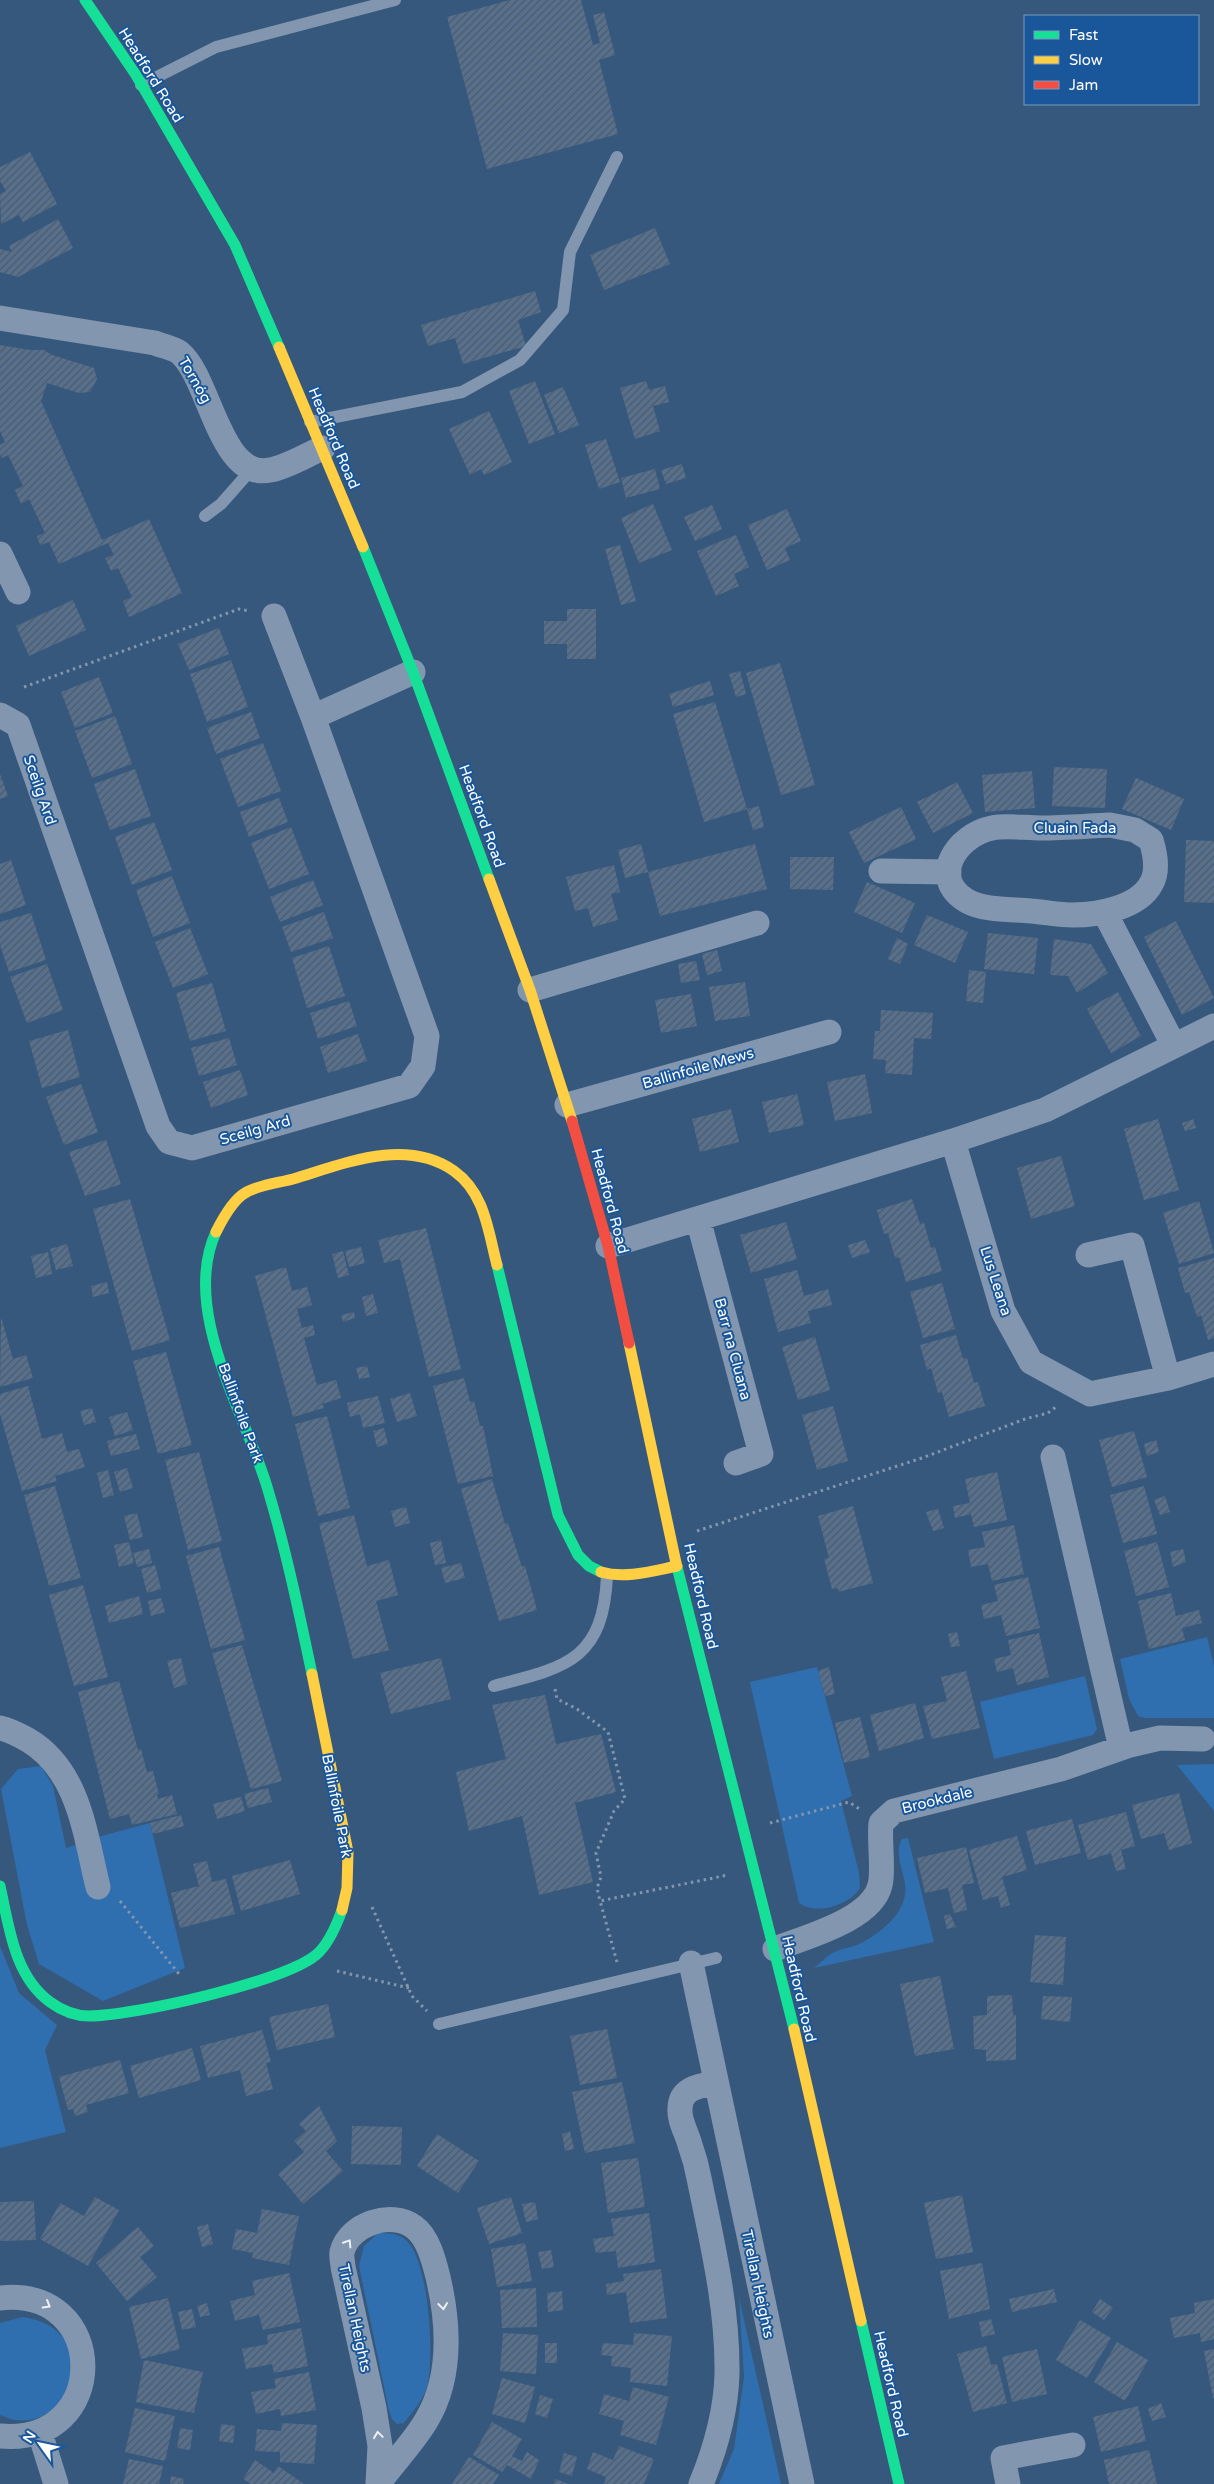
<svg xmlns="http://www.w3.org/2000/svg" width="1214" height="2484" font-family="'Varela Round',sans-serif">
  <defs>
    <pattern id="building-hatch" width="6" height="6" patternUnits="userSpaceOnUse" patternTransform="scale(1.25)"><rect width="6" height="6" fill="#56708d"/><path d="M-1 1l2-2M0 6l6-6M5 7l2-2" fill="none" stroke="#505a66"/></pattern>
  </defs>
  <rect width="100%" height="100%" fill="#37587d"/>
  <!-- grass -->
  <path fill="#2f6eaf" d="M1207,1637L1214,1666V1718H1144L1138,1716L1129,1699L1120,1659Z
    M817,1667L852,1796L841,1801L859,1873L860,1888C849,1905 817,1916 799,1903L750,1682Z
    M1085,1676L1097,1729L1093,1735L994,1759L980,1702Z
    M1214,1764V1811L1177,1765Z
    M41,1766L53,1786L66,1848L94,1838L150,1823L185,1968L103,2001L39,1964L27,1925L1,1789L18,1769Z
    M908,1838L934,1942L814,1968C821,1963 827,1955 835,1952C842,1948 850,1948 857,1945C880,1934 909,1912 905,1884C903,1870 894,1852 902,1839Z
    M0,1946L19,1993L57,2025L45,2050L66,2132L0,2148Z
    M378,2233C388,2233 399,2233 407,2241C429,2262 435,2359 427,2387C423,2401 412,2412 404,2423L397,2424L392,2419L389,2411L359,2266L364,2246Z
    M739,2298L781,2484H719L734,2449L744,2377Z
    M22,2317C112,2329 68,2447 0,2415V2323Z"/>
  <!-- building -->
  <path fill="url(#building-hatch)" d="M510,0H581L593,45L600,43L593,15L604,12L615,55L599,60L618,134L487,169L447,17Z
    M30,152L57,204L23,222L19,215L1,224L0,194L6,191L0,181V167Z
    M58,219L73,248L18,277L0,272V249L12,252L9,246Z
    M655,228L670,264L604,290L590,255Z
    M535,291L541,312L518,320L526,346L463,364L455,338L428,346L421,325Z
    M0,345L30,350H44L52,355L94,368L97,379L90,392L79,393L47,383L41,401L102,540L149,519L182,593L129,617L123,601L132,597L118,568L111,571L105,558L114,555L108,543L59,564L49,542L40,545L37,536L45,533L29,499L21,504L15,490L23,486L8,455L2,458L0,454V445L5,442L0,431Z
    M535,381L555,434L529,444L509,391Z
    M646,381L649,390L665,386L669,402L653,406L660,431L635,439L620,388Z
    M563,387L579,425L559,433L544,395Z
    M489,411L512,462L484,475L481,469L470,475L449,429Z
    M606,439L620,482L599,489L585,445Z
    M682,464L686,478L666,484L661,470Z
    M655,469L660,489L626,498L621,478Z
    M653,504L672,550L639,563L621,518Z
    M712,505L722,529L695,541L684,517Z
    M787,509L801,541L785,548L790,560L767,570L748,525Z
    M736,535L749,567L734,574L739,586L716,596L697,551Z
    M620,545L636,601L621,605L605,549Z
    M73,600L86,630L29,656L16,626Z
    M567,609H596V659H567V644H544V621H567Z
    M219,628L229,654L189,670L178,644Z
    M231,660L248,707L207,722L190,674Z
    M780,663L815,785L781,795L746,673Z
    M740,671L746,694L736,697L729,674Z
    M99,677L113,713L75,728L61,692Z
    M710,681L714,695L673,707L669,694Z
    M715,702L747,809L759,806L764,827L753,830L747,809L704,822L673,714Z
    M251,712L260,738L216,754L207,728Z
    M115,716L132,764L92,778L75,731Z
    M263,743L281,791L238,807L220,759Z
    M1054,767L1107,769L1105,808L1052,806Z
    M135,769L151,816L110,830L94,784Z
    M1032,771L1035,808L985,812L982,775Z
    M0,774L8,796L0,799Z
    M1136,778L1184,799L1171,830L1122,809Z
    M957,782L973,813L933,833L917,802Z
    M279,798L288,822L249,837L240,812Z
    M901,807L916,839L864,863L849,832Z
    M154,822L172,870L132,885L115,837Z
    M291,827L309,874L269,889L251,843Z
    M1186,840L1214,841V903L1184,902Z
    M641,844L648,872L625,878L618,850Z
    M755,844L767,889L660,916L648,872Z
    M790,857H834L833,890L790,889Z
    M11,860L26,905L0,914V864Z
    M614,865L620,892L611,894L618,920L593,927L588,908L575,911L566,877Z
    M172,876L190,923L153,937L136,890Z
    M313,880L323,905L280,922L270,897Z
    M867,882L915,903L902,933L854,912Z
    M324,912L333,938L291,952L282,927Z
    M31,913L46,960L9,972L0,945V922Z
    M927,915L968,932L955,963L914,945Z
    M1176,921L1214,998L1182,1015L1144,937Z
    M190,928L208,974L173,988L155,942Z
    M988,933L1038,938L1034,974L984,969Z
    M897,938L908,944L900,964L888,959Z
    M1054,939L1091,944L1108,973L1077,993L1068,976L1050,975Z
    M329,946L345,996L307,1008L292,958Z
    M717,950L722,971L707,975L702,954Z
    M696,961L700,980L681,983L678,964Z
    M47,964L63,1010L27,1023L10,977Z
    M969,970L986,972L983,1003L966,1001Z
    M745,982L750,1016L715,1021L709,987Z
    M212,983L226,1031L190,1041L176,993Z
    M1118,992L1141,1036L1111,1053L1087,1009Z
    M691,994L697,1026L661,1033L655,1000Z
    M349,1001L357,1026L318,1039L310,1013Z
    M881,1010L933,1013L931,1039L914,1038L912,1075L885,1073L886,1060L873,1059L875,1031H880Z
    M68,1030L80,1077L42,1088L29,1041Z
    M358,1034L367,1061L328,1073L320,1047Z
    M229,1038L237,1065L199,1076L191,1048Z
    M240,1070L248,1095L211,1108L203,1082Z
    M865,1074L872,1113L835,1121L827,1082Z
    M81,1084L98,1132L64,1145L46,1097Z
    M797,1094L804,1125L769,1133L762,1102Z
    M731,1109L739,1142L700,1152L692,1119Z
    M1158,1119L1179,1190L1144,1200L1124,1129Z
    M1193,1119L1196,1128L1185,1131L1182,1123Z
    M106,1140L121,1184L85,1196L69,1152Z
    M1061,1156L1075,1206L1031,1219L1017,1168Z
    M130,1199L170,1340L132,1351L93,1209Z
    M912,1199L920,1224L924,1223L931,1248L935,1247L942,1271L906,1282L899,1257L895,1258L888,1233L884,1234L877,1210Z
    M1199,1201L1214,1253L1179,1264L1163,1213Z
    M786,1222L797,1259L751,1273L740,1235Z
    M426,1228L461,1369L429,1377L400,1259L384,1263L378,1240Z
    M865,1240L870,1252L852,1258L848,1245Z
    M67,1244L73,1266L56,1270L50,1249Z
    M361,1247L365,1263L349,1267L345,1251Z
    M343,1251L349,1275L338,1278L332,1254Z
    M48,1252L52,1274L36,1278L31,1256Z
    M1214,1258V1338L1208,1340L1201,1315L1197,1317L1189,1292L1185,1293L1178,1268Z
    M286,1267L292,1291L307,1287L312,1305L297,1309L302,1328L313,1325L315,1335L304,1338L317,1385L336,1380L341,1398L322,1404L324,1408L293,1417L255,1276Z
    M797,1270L804,1296L828,1289L832,1305L808,1311L811,1323L778,1332L764,1279Z
    M107,1282L109,1293L93,1297L91,1286Z
    M942,1283L955,1329L923,1338L910,1292Z
    M373,1294L378,1313L366,1316L362,1297Z
    M354,1312L355,1318L343,1322L341,1315Z
    M1,1317L13,1359L26,1355L33,1378L0,1387Z
    M956,1335L963,1359L967,1358L974,1383L978,1382L985,1406L949,1417L942,1392L938,1393L931,1368L927,1370L920,1345Z
    M815,1337L830,1390L798,1400L782,1347Z
    M166,1352L192,1445L158,1454L133,1361Z
    M367,1366L370,1377L359,1379L356,1368Z
    M464,1378L470,1402L474,1401L480,1426H483L493,1476L458,1484L433,1386Z
    M28,1386L42,1439L62,1433L67,1452L79,1449L85,1467L55,1476L57,1481L22,1491L0,1414V1394Z
    M410,1393L417,1416L397,1422L390,1399Z
    M378,1396L385,1423L363,1428L360,1414L350,1417L347,1403Z
    M833,1406L848,1461L817,1470L802,1415Z
    M92,1408L96,1422L84,1425L80,1411Z
    M127,1412L133,1430L115,1436L109,1417Z
    M327,1416L350,1508L318,1516L295,1424Z
    M384,1428L388,1444L377,1447L373,1431Z
    M1134,1431L1147,1477L1112,1487L1099,1440Z
    M136,1434L140,1449L111,1456L107,1441Z
    M1156,1440L1159,1452L1147,1456L1144,1444Z
    M199,1452L222,1541L188,1550L165,1460Z
    M127,1468L133,1488L120,1492L114,1472Z
    M108,1470L114,1495L103,1498L97,1473Z
    M997,1472L1007,1520L974,1527L971,1514L955,1518L953,1506L970,1503L965,1479Z
    M492,1479L505,1524L508,1523L522,1567L525,1566L537,1610L499,1621L461,1489Z
    M55,1486L81,1578L49,1586L24,1495Z
    M1144,1486L1157,1534L1123,1543L1110,1495Z
    M1165,1496L1170,1512L1160,1515L1154,1500Z
    M853,1506L873,1583L838,1592V1588L832,1589L824,1559L829,1558L818,1516Z
    M406,1507L410,1523L395,1527L391,1511Z
    M938,1509L944,1528L933,1531L926,1512Z
    M137,1513L143,1537L130,1540L124,1516Z
    M354,1515L367,1566L389,1560L398,1595L376,1601L389,1650L353,1659L319,1524Z
    M1014,1525L1024,1574L992,1581L988,1564L971,1567L968,1550L985,1547L982,1532Z
    M441,1540L446,1563L435,1565L430,1543Z
    M129,1542L134,1563L119,1567L114,1545Z
    M1157,1542L1169,1587L1136,1596L1124,1551Z
    M219,1547L245,1640L211,1649L186,1556Z
    M149,1549L152,1563L137,1567L133,1553Z
    M1183,1549L1186,1562L1173,1567L1170,1552Z
    M461,1563L465,1578L445,1583L441,1568Z
    M155,1565L161,1589L147,1593L141,1569Z
    M1028,1577L1040,1628L1006,1636L1001,1615L984,1619L981,1605L998,1601L994,1585Z
    M83,1585L108,1677L74,1686L49,1595Z
    M1171,1593L1176,1616L1199,1610L1202,1623L1182,1628L1185,1640L1149,1649L1138,1601Z
    M139,1596L143,1614L109,1623L105,1606Z
    M161,1598L165,1612L151,1616L148,1601Z
    M957,1632L960,1646L951,1647L948,1634Z
    M1039,1633L1049,1677L1017,1685L1013,1668L997,1672L994,1659L1011,1655L1008,1640Z
    M242,1645L282,1781L251,1789L212,1653Z
    M181,1658L187,1684L174,1688L167,1661Z
    M441,1658L451,1699L391,1714L380,1673Z
    M829,1667L835,1694L825,1696L818,1671Z
    M966,1671L980,1728L932,1739L923,1706L947,1701L941,1677Z
    M119,1681L138,1750L141,1749L147,1772L153,1771L159,1794H157L158,1799L172,1795L177,1814L132,1825L129,1814L110,1819L78,1692Z
    M545,1695L556,1744L601,1734L616,1792L575,1803L593,1882L539,1895L522,1816L469,1831L456,1772L506,1759L492,1705Z
    M915,1703L924,1738L879,1751L870,1715Z
    M860,1717L870,1757L844,1763L835,1723Z
    M268,1788L272,1802L248,1808L244,1794Z
    M1179,1793L1192,1843L1169,1850L1164,1833L1141,1839L1132,1805Z
    M241,1797L245,1811L217,1819L213,1804Z
    M1126,1812L1135,1846L1121,1850L1126,1869L1116,1871L1111,1853L1088,1860L1078,1825Z
    M181,1815L184,1826L153,1834L150,1823Z
    M1072,1819L1081,1853L1035,1865L1026,1831Z
    M1017,1836L1027,1870L1002,1877L1010,1905L1001,1908L998,1896L983,1900L969,1850Z
    M966,1847L974,1883L962,1885L967,1910L954,1913L948,1888L925,1893L917,1858Z
    M290,1860L300,1894L241,1911L232,1876Z
    M207,1861L212,1882L226,1879L235,1914L180,1928L171,1893L199,1886L193,1864Z
    M950,1914L956,1927L947,1929L944,1916Z
    M1035,1935L1066,1937L1063,1985L1030,1982Z
    M940,1976L954,2049L915,2056L900,1984Z
    M1012,1995L1013,2015H1016V2060L986,2061V2050L974,2049L973,2016L987,2015V1996Z
    M1043,1996L1072,1997L1070,2022L1041,2019Z
    M328,2004L335,2037L277,2050L269,2017Z
    M607,2029L617,2078L580,2085L570,2036Z
    M262,2030L271,2062L266,2063L273,2089L246,2096L240,2070L208,2078L200,2046Z
    M192,2048L201,2080L139,2098L130,2066Z
    M120,2060L129,2093L86,2105L88,2112L75,2116L73,2109L68,2110L59,2077Z
    M622,2082L635,2143L585,2153L572,2092Z
    M319,2106L337,2141L326,2151L343,2171L303,2204L278,2174L304,2152L294,2141L306,2131L299,2124Z
    M352,2126L402,2127L401,2165L351,2164Z
    M570,2131L574,2149L565,2151L562,2134Z
    M437,2134L479,2161L458,2193L417,2166Z
    M638,2158L645,2207L608,2213L601,2163Z
    M962,2195L973,2252L936,2259L924,2203Z
    M95,2197L119,2210L88,2266L40,2239L60,2203L84,2216Z
    M511,2197L522,2233L489,2244L477,2208Z
    M34,2201L36,2240L0,2241V2202Z
    M535,2202L538,2219L526,2222L522,2204Z
    M262,2209L299,2216L289,2265L252,2258L253,2253L232,2249L236,2229L257,2233Z
    M649,2213L655,2262L618,2268L616,2251L596,2253L593,2239L614,2236L611,2219Z
    M208,2224L213,2244L202,2247L197,2227Z
    M138,2227L154,2246L140,2257L157,2277L127,2301L96,2263Z
    M525,2243L532,2281L497,2287L491,2249Z
    M551,2250L554,2267L542,2269L538,2252Z
    M982,2263L990,2309L949,2319L940,2271Z
    M661,2269L667,2318L630,2323L626,2292L607,2295L606,2284L624,2281L623,2274Z
    M289,2273L300,2322L263,2330L259,2315L235,2321L230,2301L255,2295L252,2281Z
    M536,2288L537,2327L502,2328L500,2290Z
    M1054,2289L1057,2302L1012,2312L1009,2299Z
    M562,2291L563,2310L548,2312L547,2293Z
    M168,2298L180,2349L141,2359L129,2307Z
    M1100,2299L1113,2308L1104,2320L1092,2312Z
    M1214,2299V2339L1201,2342L1200,2333L1174,2338L1170,2318L1195,2313L1194,2303Z
    M207,2303L210,2315L200,2317L197,2306Z
    M192,2309L196,2327L182,2330L178,2312Z
    M991,2319L995,2334L982,2337L979,2322Z
    M1080,2320L1111,2338L1087,2378L1056,2360Z
    M301,2328L308,2366L274,2373L272,2364L246,2369L242,2349L268,2344L267,2335Z
    M503,2333L538,2335L536,2374L500,2371Z
    M634,2333L672,2336L667,2386L630,2382L631,2368L611,2366L612,2356L601,2355L603,2343L633,2345Z
    M1117,2342L1148,2360L1125,2401L1094,2382Z
    M545,2343H557V2363H545Z
    M986,2346L991,2365L997,2364L1007,2403L973,2412L957,2354Z
    M1037,2349L1047,2394L1012,2402L1002,2357Z
    M1214,2349V2398H1213L1204,2351Z
    M144,2360L203,2372L194,2413L136,2402Z
    M309,2372L316,2410L281,2416L280,2409L256,2414L251,2392L276,2388L274,2379Z
    M502,2378L535,2387L525,2423L492,2414Z
    M633,2387L669,2397L656,2445L620,2435L624,2421L599,2414L604,2394L629,2401Z
    M540,2395L553,2399L547,2418L535,2414Z
    M1161,2403L1166,2417L1152,2421L1148,2409Z
    M1138,2406L1146,2441L1101,2452L1093,2417Z
    M135,2408L175,2416L165,2461L125,2452Z
    M492,2422L522,2439L512,2456L522,2461L527,2452L539,2460L531,2479L507,2465L502,2472L473,2455Z
    M282,2423L317,2425L314,2464L280,2462V2452L255,2451L257,2429L281,2431Z
    M221,2424L235,2426L233,2443L219,2441Z
    M180,2428L193,2430L190,2450L177,2448Z
    M619,2446L654,2459L644,2484H604L606,2477L587,2469L593,2452L613,2460Z
    M1149,2450L1157,2484H1109L1104,2460Z
    M564,2453L577,2457L572,2476L559,2472Z
    M469,2457L499,2475L493,2484H452Z
    M129,2459L163,2466L159,2484H123Z
    M255,2460L274,2473L278,2466L304,2484H251L243,2479Z
    M171,2476L184,2479L183,2484H170Z
    M556,2479L568,2484H553Z"/>
  <g fill="none" stroke-linecap="round" stroke-linejoin="round">
    <!-- path -->
    <path stroke="#8297af" stroke-width="3" stroke-dasharray="2.5 4" stroke-linecap="butt" d="M24,687L239,609L249,611
      M697,1531L922,1458L1025,1419L1048,1413L1057,1406
      M555,1689L557,1699L577,1709L608,1732L625,1799L614,1811L596,1853L601,1877L597,1888L600,1901
      M770,1823L849,1802L861,1810
      M120,1901L179,1974
      M372,1907L412,1996L427,2011
      M617,1962L600,1901L728,1875
      M337,1971L409,1988"/>
    <!-- lane -->
    <path stroke="#8297af" stroke-width="12" d="M141,85L216,47L395,0
      M310,422L462,392L520,360L563,310L570,252L617,157
      M205,516L221,504L251,470
      M494,1686C566,1667 603,1661 607,1576
      M439,2024L716,1958"/>
    <!-- street -->
    <path stroke="#8297af" stroke-width="25" d="M0,318L155,343C162,346 174,348 180,353C210,378 220,481 270,470C287,467 306,455 323,448
      M0,554L18,592
      M274,616L313,717
      M0,715L18,725L158,1126L169,1142L192,1148L409,1086L423,1066L427,1036L313,717L413,672
      M1110,825L1135,830L1151,840C1155,853 1159,871 1151,884C1138,908 1097,915 1073,915C1059,915 1045,912 1031,911C1012,909 985,911 967,901C928,878 957,835 992,828C1007,825 1025,828 1041,828C1064,828 1087,826 1110,825Z
      M881,871L949,872
      M1105,913L1174,1046
      M530,990L757,923
      M567,1105L829,1032
      M953,1141L1003,1311L1031,1362L1090,1394L1168,1378L1214,1364
      M698,1219L761,1454L736,1463
      M608,1246L953,1141L1045,1110L1214,1026
      M1088,1255L1132,1245L1168,1378
      M1053,1457L1121,1748
      M0,1728C10,1730 19,1735 28,1740C79,1770 85,1834 98,1887
      M775,1949C805,1937 872,1920 880,1885C884,1871 879,1841 881,1823L894,1811L1061,1769L1130,1745L1160,1738L1203,1739
      M691,1963L802,2484
      M0,2298C110,2286 111,2446 0,2436
      M40,2433L56,2484
      M378,2484C393,2463 413,2443 426,2421C452,2378 449,2324 438,2277C434,2261 428,2237 414,2227C391,2210 349,2224 342,2252C341,2257 343,2263 343,2267L374,2408L380,2446L378,2483
      M701,2484C715,2450 726,2411 727,2374C728,2308 712,2242 699,2178C697,2167 694,2156 690,2145C687,2133 679,2121 680,2109C680,2088 699,2086 715,2083
      M1008,2484L1003,2458L1073,2445"/>
    <!-- fast -->
    <path stroke="#16e098" stroke-width="11" d="M85,0L136,75L235,245L279,347
      M363,547L413,672L489,879
      M216,1232C180,1311 246,1414 268,1490C286,1550 299,1612 312,1674
      M497,1265L558,1515L578,1555L589,1566L601,1572
      M676,1563L794,2029
      M0,1886C9,1926 14,1976 50,2002C61,2010 75,2016 89,2016C133,2016 283,1982 316,1955C328,1945 337,1924 342,1910
      M861,2321L899,2484"/>
    <!-- slow -->
    <path stroke="#ffcf43" stroke-width="11" d="M279,347L363,547
      M489,879L530,990L572,1121
      M216,1232C222,1220 233,1200 245,1193C258,1185 278,1183 293,1179C343,1164 405,1137 454,1171C485,1193 488,1231 497,1265
      M629,1343L676,1563
      M601,1572C626,1579 652,1571 677,1566
      M312,1674L348,1852L347,1888L342,1910
      M794,2029L861,2321"/>
    <!-- jam -->
    <path stroke="#f24e42" stroke-width="11" d="M572,1121L608,1246L629,1343"/>
  </g>
  <!-- one-way arrows -->
  <defs><path id="oneway-chevron" d="M-2-3.5L2.5 0L-2 3.5" fill="none" stroke-width="1.6" stroke-linecap="round" stroke-linejoin="round" transform="scale(1.25)"/></defs>
  <g stroke="#eceff3">
    <use href="#oneway-chevron" transform="translate(348 2243) rotate(-58)"/>
    <use href="#oneway-chevron" transform="translate(47 2305) rotate(30)"/>
    <use href="#oneway-chevron" transform="translate(443 2306) rotate(84)"/>
    <use href="#oneway-chevron" transform="translate(378 2435) rotate(-98)"/>
  </g>
  <g text-anchor="middle" dominant-baseline="central" stroke-width="4" stroke-linejoin="round" paint-order="stroke">
    <!-- street labels -->
    <g font-size="15" fill="#fff" stroke="#1a579a">
      <text transform="translate(151 75) rotate(58)">Headford Road</text>
      <text transform="translate(195 380) rotate(60)">Tornóg</text>
      <text transform="translate(334 438) rotate(67)">Headford Road</text>
      <text transform="translate(40 790) rotate(71)">Sceilg Ard</text>
      <text transform="translate(482 816) rotate(70)">Headford Road</text>
      <text x="1075" y="828">Cluain Fada</text>
      <text transform="translate(698 1068) rotate(-16)">Ballinfoile Mews</text>
      <text transform="translate(255 1130) rotate(-16)">Sceilg Ard</text>
      <text transform="translate(610 1201) rotate(75)">Headford Road</text>
      <text transform="translate(996 1281) rotate(72)">Lus Leana</text>
      <text transform="translate(733 1349) rotate(75)">Barr na Cluana</text>
      <text transform="translate(241 1413) rotate(70)">Ballinfoile Park</text>
      <text transform="translate(701 1596) rotate(77)">Headford Road</text>
      <text transform="translate(937 1800) rotate(-14)">Brookdale</text>
      <text transform="translate(337 1806) rotate(79)">Ballinfoile Park</text>
      <text transform="translate(799 1989) rotate(77)">Headford Road</text>
      <text transform="translate(758 2284) rotate(78)">Tirellan Heights</text>
      <text transform="translate(355 2318) rotate(78)">Tirellan Heights</text>
      <text transform="translate(891 2384) rotate(77)">Headford Road</text>
    </g>
  </g>
  <!-- legend -->
  <rect x="1024" y="15" width="175" height="90" fill="#1a579a" stroke="#769ac2"/>
  <rect x="1034" y="31" width="25" height="8" fill="#16e098" stroke="#769ac2"/>
  <text x="1069" y="40" font-size="15" fill="#ffffff">Fast</text>
  <rect x="1034" y="56" width="25" height="8" fill="#ffcf43" stroke="#769ac2"/>
  <text x="1069" y="65" font-size="15" fill="#ffffff">Slow</text>
  <rect x="1034" y="81" width="25" height="8" fill="#f24e42" stroke="#769ac2"/>
  <text x="1069" y="90" font-size="15" fill="#ffffff">Jam</text>
  <!-- north arrow -->
  <g transform="translate(40 2444) rotate(303)" stroke="#1a579a" stroke-width="4" paint-order="stroke">
  <path d="M0-4L9 19L0 12L-9 19Z" fill="#ffffff"/>
  <text y="-8" font-size="14" font-weight="bold" text-anchor="middle" fill="#ffffff">N</text>
  </g>
</svg>
